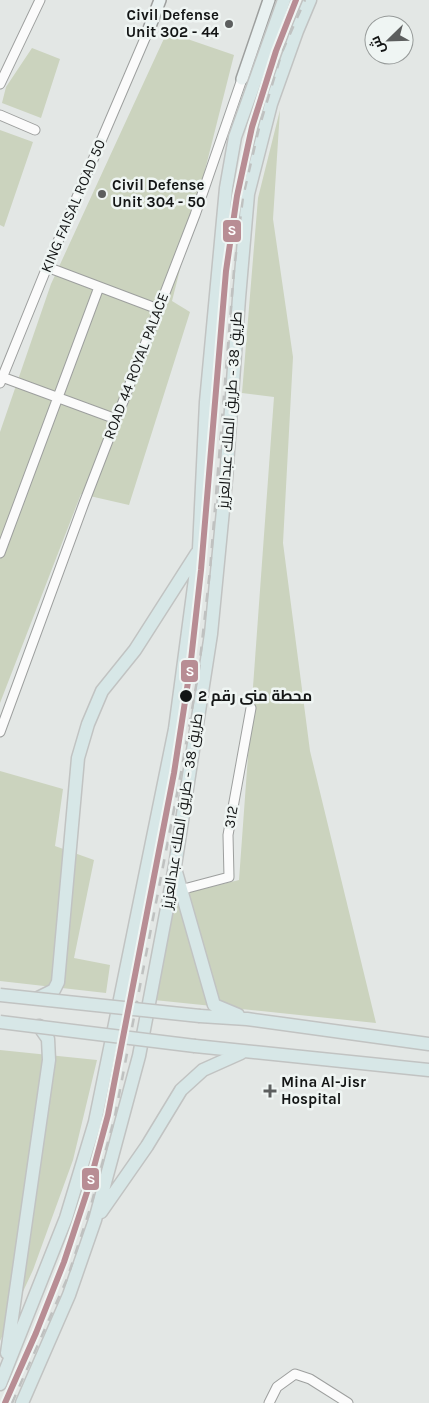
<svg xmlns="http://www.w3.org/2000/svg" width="429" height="1403" font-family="Karla,Cairo,sans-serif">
  <rect width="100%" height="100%" fill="#e3e7e5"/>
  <!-- green -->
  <path fill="#cbd3be" d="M167,32L234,55L172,301L190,312L129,505L81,494L0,703V432L51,284Z
    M32,48L60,59L41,118L2,103L6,87Z
    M280,110L273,219L293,357L283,543L310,751L376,1023L154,1000L174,896L239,880L274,397L242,393L258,198Z
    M0,130L33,142L4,227L0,225Z
    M0,771L63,789L55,846L94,860L74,958L110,965L106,993L0,981Z
    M0,1050L97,1060L73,1160L33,1270L0,1341Z"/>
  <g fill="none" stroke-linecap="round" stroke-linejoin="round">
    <defs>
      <path id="street" d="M0,84L40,0
        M0,115L35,130
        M47,267L158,309
        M2,377L116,419
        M0,383L47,267L149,29
        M0,553L99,287
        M0,732L84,503L195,215L242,79
        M180,890L229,877L228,835L251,708
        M269,1403L277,1387L295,1374L310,1379L348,1403"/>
      <path id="secondary" d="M149,29L160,0
        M242,79L269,0"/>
      <path id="primary" d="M176,872L214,1005L238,1015
        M38,998L54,990L58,982L78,758L88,724L102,691L135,650L197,553
        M200,1016L247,1019L429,1044
        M195,1046L429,1070
        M101,1212L147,1146L181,1090L203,1070L241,1053
        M7,1353L49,1060L48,1039L39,1026
        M0,1384L66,1218L95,1122L175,729L199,549L206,402L226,188L235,137L284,0
        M22,1403L69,1295L95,1220L139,1056L175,866L211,634L226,479L239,298L248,194L271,104L297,31L310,0"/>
    </defs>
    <!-- street casing -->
    <use href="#street" stroke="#9d9f9e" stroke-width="11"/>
    <!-- secondary casing -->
    <use href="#secondary" stroke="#9d9f9e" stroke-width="14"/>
    <!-- primary casing -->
    <use href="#primary" stroke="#c1c3c2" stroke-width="15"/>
    <!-- street -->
    <use href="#street" stroke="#fbfbfb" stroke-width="9"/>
    <!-- secondary -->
    <use href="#secondary" stroke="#e9f1f1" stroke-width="11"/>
    <!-- primary -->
    <use href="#primary" stroke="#d7e7e7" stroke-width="12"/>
    <!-- rail -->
    <path stroke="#bfc1c0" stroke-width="2.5" stroke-dasharray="9 9" stroke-linecap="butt" d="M12,1403L67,1279L90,1209L115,1116L181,773L199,669L210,570L234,270L243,197L259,128L282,52L305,0"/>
    <defs>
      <path id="primary-bridge" d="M0,995L200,1016
        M0,1022L195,1046"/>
    </defs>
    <!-- primary-bridge casing -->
    <use href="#primary-bridge" stroke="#c1c3c2" stroke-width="15" stroke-linecap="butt"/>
    <!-- primary-bridge -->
    <use href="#primary-bridge" stroke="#d7e7e7" stroke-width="12"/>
    <defs>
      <path id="metro-1" d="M5,1403L36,1333L64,1262L88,1189L108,1115L174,773L190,669L201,570L226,271L237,196L252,127L276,51L296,0"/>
    </defs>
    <!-- metro-1 casing -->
    <use href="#metro-1" stroke="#eff5f3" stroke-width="10"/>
    <!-- metro-1 -->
    <use href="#metro-1" stroke="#b88d94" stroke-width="6"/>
  </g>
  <!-- markers -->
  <g fill="#5c5e5e" stroke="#eff5f3" stroke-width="2">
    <circle cx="229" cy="24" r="5"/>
    <circle cx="102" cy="194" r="5"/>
    <path d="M267.5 1083.5h5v5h5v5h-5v5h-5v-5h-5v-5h5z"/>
  </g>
  <circle fill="#131515" stroke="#eff5f3" stroke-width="2" cx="186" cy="696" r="7"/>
  <g text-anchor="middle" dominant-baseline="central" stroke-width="5" stroke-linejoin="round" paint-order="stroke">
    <!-- poi labels -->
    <g font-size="15" font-weight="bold" fill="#131515" stroke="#eff5f3" text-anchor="start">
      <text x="219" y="15" text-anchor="end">Civil Defense<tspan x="219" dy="17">Unit 302 - 44</tspan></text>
      <text x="112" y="185">Civil Defense<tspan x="112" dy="17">Unit 304 - 50</tspan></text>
      <text x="281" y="1082">Mina Al-Jisr<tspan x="281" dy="17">Hospital</tspan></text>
    </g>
    <!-- street labels -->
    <g font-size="15" fill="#131515" stroke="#eff5f3">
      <text transform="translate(73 206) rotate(-67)">KING FAISAL ROAD 50</text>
      <text transform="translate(136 366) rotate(-69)">ROAD 44 ROYAL PALACE</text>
      <text transform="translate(230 410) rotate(-86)">طريق 38 - طريق الملك عبدالعزيز</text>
      <text transform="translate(182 811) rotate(-81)">طريق 38 - طريق الملك عبدالعزيز</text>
      <text transform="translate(231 817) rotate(-80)">312</text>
    </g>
    <!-- stop labels -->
    <g font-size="15" font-weight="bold" fill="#131515" stroke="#eff5f3" text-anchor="start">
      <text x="198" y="696">محطة منى رقم 2</text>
    </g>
  </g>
  <g stroke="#eff5f3" stroke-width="2">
    <rect x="222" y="219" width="20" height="24" rx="5" fill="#b88d94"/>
    <rect x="180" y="659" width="19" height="24" rx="5" fill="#b88d94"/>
    <rect x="81" y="1167" width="19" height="24" rx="5" fill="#b88d94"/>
  </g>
  <g font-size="14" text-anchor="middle" font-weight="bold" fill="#fff">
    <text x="232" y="235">S</text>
    <text x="190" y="676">S</text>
    <text x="91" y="1184">S</text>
  </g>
  <!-- north arrow -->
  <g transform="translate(389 40) rotate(247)"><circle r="24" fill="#eff5f3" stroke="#979b9a"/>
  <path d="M0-4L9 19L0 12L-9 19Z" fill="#5c5e5e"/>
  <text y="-8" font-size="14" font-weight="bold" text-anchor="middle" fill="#131515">ش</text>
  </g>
</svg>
